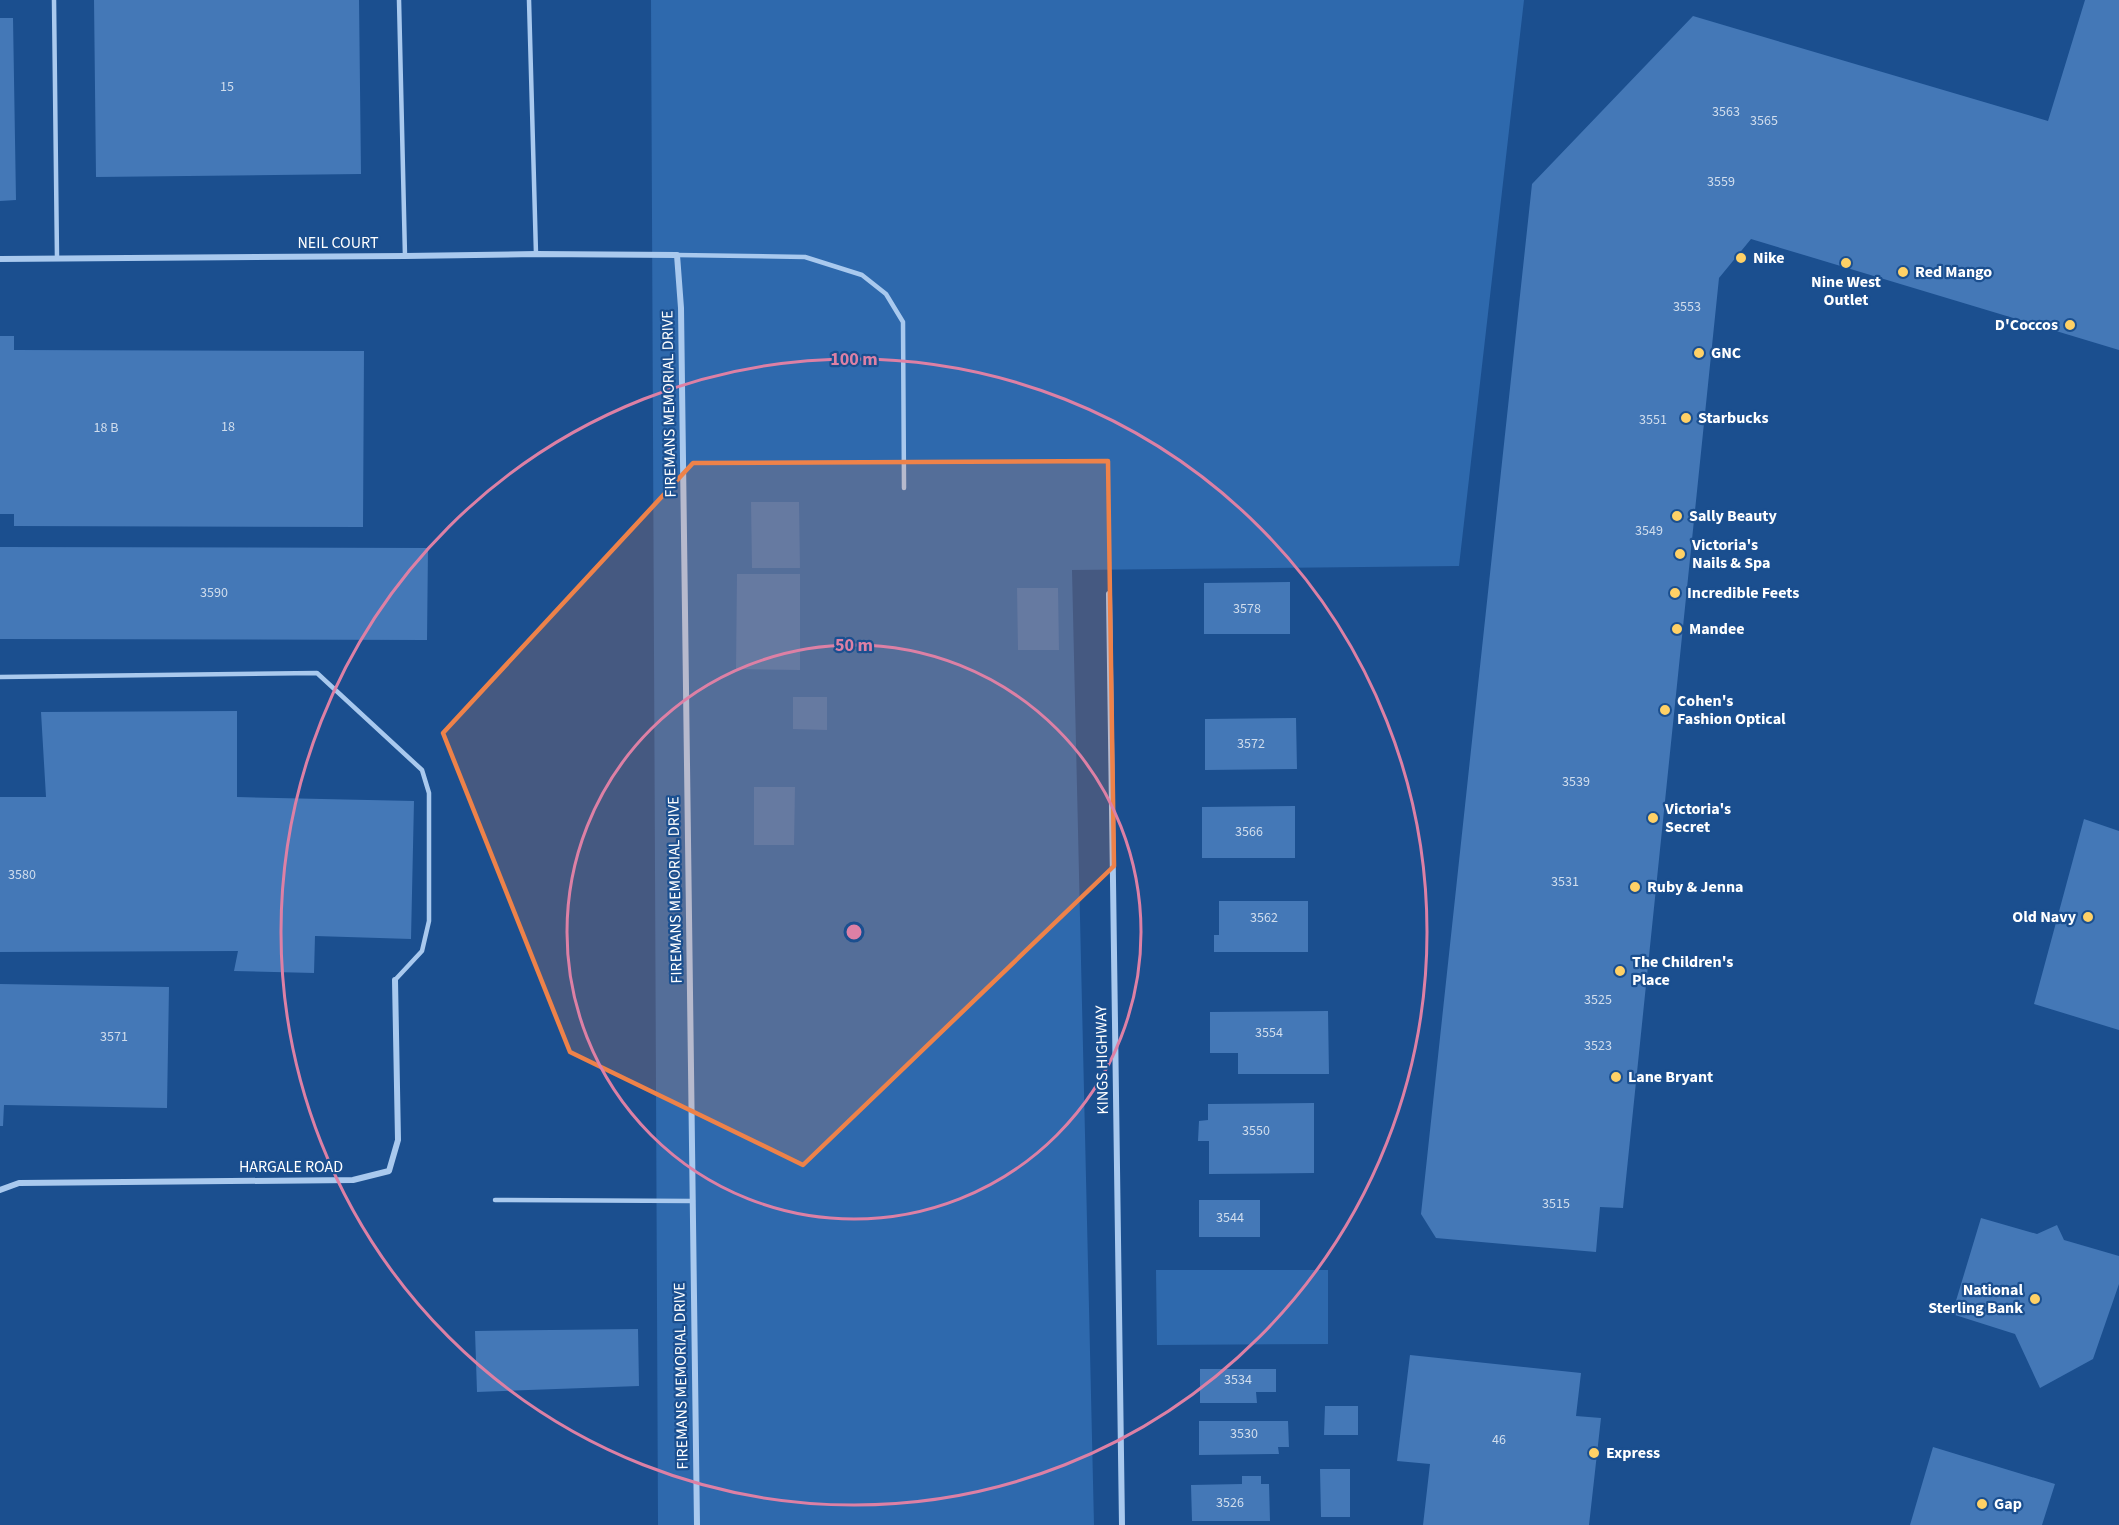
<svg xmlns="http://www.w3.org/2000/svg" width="2119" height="1525" font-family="'Source Sans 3',sans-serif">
  <rect width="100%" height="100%" fill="#1b4f8f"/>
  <!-- green -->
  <path fill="#2e69ad" d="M651,0H1524L1459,566L1072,570L1094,1525H658Z
    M1156,1270H1328V1344L1157,1345Z"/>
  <!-- building -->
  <path fill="#4478b7" d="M94,0H359L361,174L96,177Z
    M2085,0H2119V350L1751,239L1719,278L1623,1208L1600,1207L1596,1252L1436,1238L1421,1214L1532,184L1693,16L2048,121Z
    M0,18H13L16,200L0,201Z
    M0,336H14V350L364,351L363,527L14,526V514H0Z
    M751,502H799L800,568H752Z
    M0,547L428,548L427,640L0,639Z
    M737,574H800V670L736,669Z
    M1290,582V634H1204V583Z
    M1017,588H1058L1059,650H1018Z
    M793,697H827V730L793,729Z
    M237,711V797L414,801L411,939L315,936L314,973L234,971L238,951L0,952V797H46L41,712Z
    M1296,718L1297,769L1205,770V719Z
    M754,787H795L794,845H754Z
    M1295,806V858H1202V807Z
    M2084,819L2119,831V1030L2034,1004Z
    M1219,901H1308V952H1214V935H1219Z
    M0,984L169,987L167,1108L4,1105L3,1126H0Z
    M1328,1011L1329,1074H1238V1053H1210V1012Z
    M1314,1103V1173L1209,1174V1141H1198L1199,1121L1208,1120V1104Z
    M1199,1200H1260V1237H1199Z
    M1981,1218L2037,1234L2057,1225L2064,1240L2119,1256V1284L2093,1359L2040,1388L2015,1334L1952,1314Z
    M638,1329L639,1386L477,1392L475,1331Z
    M1410,1355L1581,1373L1576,1416L1601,1418L1589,1525H1423L1430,1464L1397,1461Z
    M1200,1369H1276V1392H1256L1257,1403H1200Z
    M1325,1406H1358V1435H1324Z
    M1199,1421H1288L1289,1447H1278L1279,1454L1199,1455Z
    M1933,1447L2055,1484L2042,1525H1910Z
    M1320,1469H1350V1517H1321Z
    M1242,1476H1261V1484H1269L1270,1521H1192L1191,1485L1242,1484Z"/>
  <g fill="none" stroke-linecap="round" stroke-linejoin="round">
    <!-- lane -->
    <path stroke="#a9c9ee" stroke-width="4.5" d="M54,0L57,258
      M399,0L405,256
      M529,0L536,254
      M677,255L805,257L862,275L886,294L903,322L904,488
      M0,677L317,673L422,770L429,793V921L422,951L395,980
      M495,1200L693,1201"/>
    <!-- street -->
    <path stroke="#a9c9ee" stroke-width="6" d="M0,259L405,256L536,254L677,255L681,308L697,1525
      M1109,594L1122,1525
      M0,1190L19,1183L353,1180L389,1171L398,1140L395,980"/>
  </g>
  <!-- marked area -->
  <path fill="#ee8249" fill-opacity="0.2" stroke="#ee8249" stroke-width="4.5" stroke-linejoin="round" d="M1108,461L1114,866L803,1165L570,1052L443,733L693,463Z"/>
  <!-- distance rings -->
  <g fill="none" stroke="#dd80a5" stroke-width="3">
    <circle cx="854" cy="932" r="287"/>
    <circle cx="854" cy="932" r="573"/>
  </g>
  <!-- markers -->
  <g fill="#ffd166" stroke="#1b4f8f" stroke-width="2">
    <circle cx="1741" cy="258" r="6"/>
    <circle cx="1846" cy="263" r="6"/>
    <circle cx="1903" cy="272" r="6"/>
    <circle cx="2070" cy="325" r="6"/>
    <circle cx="1699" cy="353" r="6"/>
    <circle cx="1686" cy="418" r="6"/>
    <circle cx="1677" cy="516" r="6"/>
    <circle cx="1680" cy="554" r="6"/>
    <circle cx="1675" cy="593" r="6"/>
    <circle cx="1677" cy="629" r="6"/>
    <circle cx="1665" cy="710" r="6"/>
    <circle cx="1653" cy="818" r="6"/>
    <circle cx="1635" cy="887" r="6"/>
    <circle cx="2088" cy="917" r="6"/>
    <circle cx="1620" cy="971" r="6"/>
    <circle cx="1616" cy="1077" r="6"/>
    <circle cx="2035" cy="1299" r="6"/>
    <circle cx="1594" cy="1453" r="6"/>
    <circle cx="1982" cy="1504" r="6"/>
  </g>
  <g text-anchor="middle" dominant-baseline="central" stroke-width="4.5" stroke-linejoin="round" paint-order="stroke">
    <!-- number labels -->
    <g font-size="14" fill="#d0dded">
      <text x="227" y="87">15</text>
      <text x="1726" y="112">3563</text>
      <text x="1764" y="121">3565</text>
      <text x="1721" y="182">3559</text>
      <text x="1687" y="307">3553</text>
      <text x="1653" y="420">3551</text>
      <text x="228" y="427">18</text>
      <text x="106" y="428">18 B</text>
      <text x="1649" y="531">3549</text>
      <text x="214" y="593">3590</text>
      <text x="1247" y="609">3578</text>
      <text x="1251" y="744">3572</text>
      <text x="1576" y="782">3539</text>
      <text x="1249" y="832">3566</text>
      <text x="22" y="875">3580</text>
      <text x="1565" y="882">3531</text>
      <text x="1264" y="918">3562</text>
      <text x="1598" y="1000">3525</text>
      <text x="1269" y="1033">3554</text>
      <text x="114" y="1037">3571</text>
      <text x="1598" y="1046">3523</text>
      <text x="1256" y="1131">3550</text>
      <text x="1556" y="1204">3515</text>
      <text x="1230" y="1218">3544</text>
      <text x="1238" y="1380">3534</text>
      <text x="1244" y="1434">3530</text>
      <text x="1499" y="1440">46</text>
      <text x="1230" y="1503">3526</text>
    </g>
    <!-- street labels -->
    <g font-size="16" fill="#fff" stroke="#1b4f8f">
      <text x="338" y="243">NEIL COURT</text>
      <text transform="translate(669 404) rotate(-91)">FIREMANS MEMORIAL DRIVE</text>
      <text transform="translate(675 890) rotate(-91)">FIREMANS MEMORIAL DRIVE</text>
      <text transform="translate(1102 1060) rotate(-91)">KINGS HIGHWAY</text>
      <text x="291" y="1167">HARGALE ROAD</text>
      <text transform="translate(681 1376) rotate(-91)">FIREMANS MEMORIAL DRIVE</text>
    </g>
    <!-- poi labels -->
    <g font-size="16" font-weight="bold" fill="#fff" stroke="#1b4f8f" text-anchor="start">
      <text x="1753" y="258">Nike</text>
      <text x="1915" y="272">Red Mango</text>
      <text x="1846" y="282" text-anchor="middle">Nine West<tspan x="1846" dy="18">Outlet</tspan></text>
      <text x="2058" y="325" text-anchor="end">D'Coccos</text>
      <text x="1711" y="353">GNC</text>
      <text x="1698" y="418">Starbucks</text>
      <text x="1689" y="516">Sally Beauty</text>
      <text x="1692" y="545">Victoria's<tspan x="1692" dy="18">Nails &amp; Spa</tspan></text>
      <text x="1687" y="593">Incredible Feets</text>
      <text x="1689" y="629">Mandee</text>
      <text x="1677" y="701">Cohen's<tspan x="1677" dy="18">Fashion Optical</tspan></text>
      <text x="1665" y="809">Victoria's<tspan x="1665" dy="18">Secret</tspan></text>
      <text x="1647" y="887">Ruby &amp; Jenna</text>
      <text x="2076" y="917" text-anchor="end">Old Navy</text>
      <text x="1632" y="962">The Children's<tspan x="1632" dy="18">Place</tspan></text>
      <text x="1628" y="1077">Lane Bryant</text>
      <text x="2023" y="1290" text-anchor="end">National<tspan x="2023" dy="18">Sterling Bank</tspan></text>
      <text x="1606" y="1453">Express</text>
      <text x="1994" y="1504">Gap</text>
    </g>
  </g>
  <circle cx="854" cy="932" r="9" fill="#dd80a5" stroke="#1b4f8f" stroke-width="3"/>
  <g font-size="18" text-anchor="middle" font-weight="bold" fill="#dd80a5" stroke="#1b4f8f" stroke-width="4.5" stroke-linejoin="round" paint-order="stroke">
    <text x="854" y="365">100 m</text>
    <text x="854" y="651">50 m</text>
  </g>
</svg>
